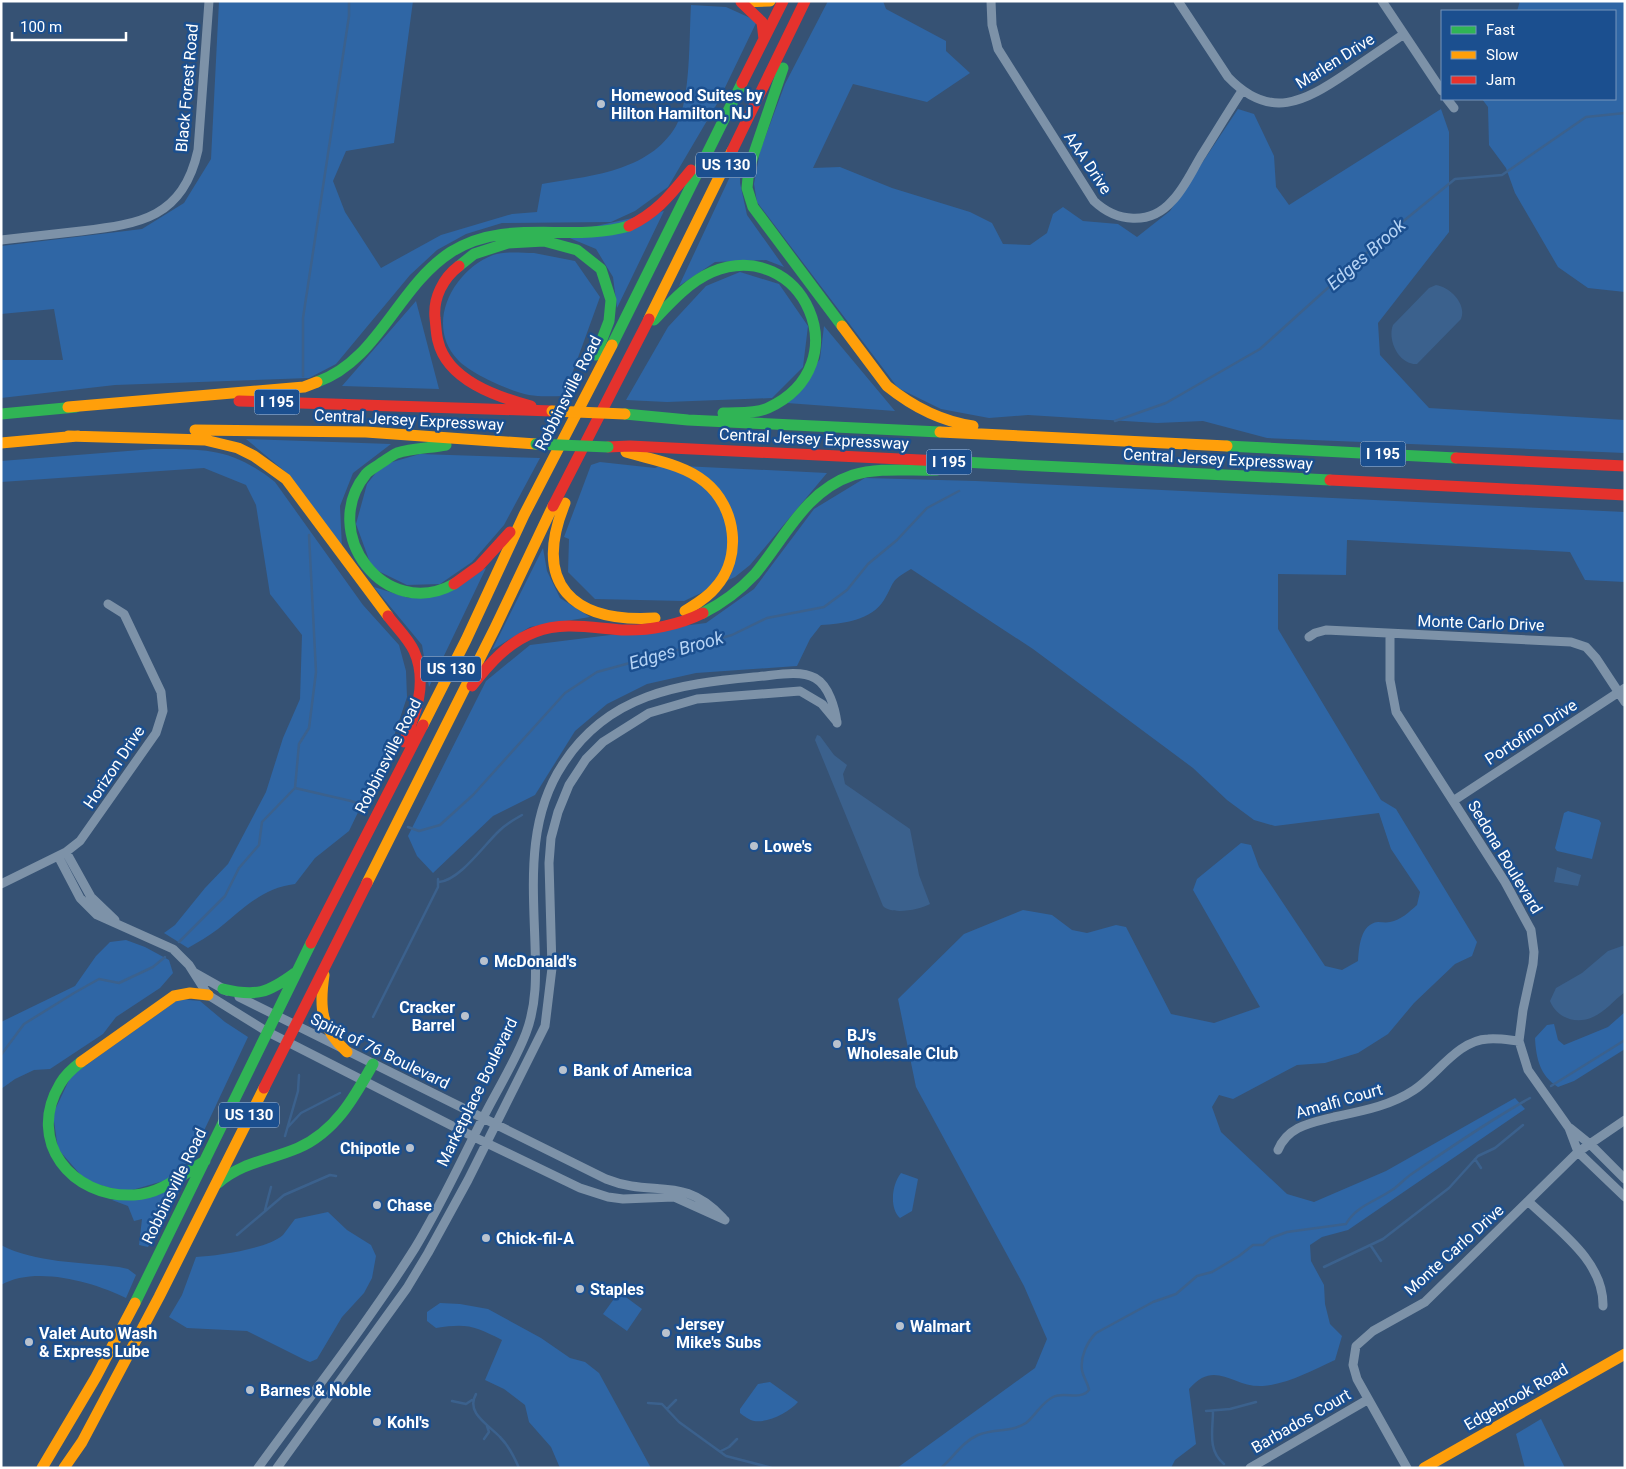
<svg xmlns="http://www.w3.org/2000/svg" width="1626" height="1469" font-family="Roboto,sans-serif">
  <rect width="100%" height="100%" fill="#365274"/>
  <!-- green -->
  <path fill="#2f66a5" d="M219,1H413L394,143L346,151L333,181L345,212L381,268L441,235L512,214L537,212L542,184C589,176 649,172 676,126C691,100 689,36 691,5L726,7L757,21L718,102L668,187L635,211L611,222L502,223L466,234L437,250L410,275L336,364L309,378L115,385L1,398V360H63L54,309L1,314V246L142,229L184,203L211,159Z
    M828,1H883L886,9L946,41V51L970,73L927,102L853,84L813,168L840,167L892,188L970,212L992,223L1003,244L1030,245L1047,233L1053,214L1063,207L1083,221L1118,224L1137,237L1170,211L1238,109L1254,114L1274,156L1276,187L1289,205L1441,109L1449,132V232L1378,323L1380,355L1429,408L1625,420V453L1267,438L1203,421L1157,423L1028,415L989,418L941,409L898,388L757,202L754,184L760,151L785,84Z
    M1520,1H1625V292L1588,288L1558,267L1515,193L1506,168L1489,145L1488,107L1482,99H1615V11H1517Z
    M740,155V183L747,215L784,267L766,260L715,262L679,286Z
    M664,211L617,308L613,277L596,249L560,234Z
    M534,253L575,261L600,297L564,396C553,396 540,397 529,395C510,391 471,374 458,360C424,325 453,270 493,255C504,251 522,253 534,253Z
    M740,272L779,284L808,326L803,367L772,398L667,402L626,400L668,327L706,286Z
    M416,301L439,389L342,386Z
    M824,326L895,411L787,403L820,359Z
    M246,439L391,444L353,473L340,506L342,548L288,474Z
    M153,449C206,449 232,448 275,482L363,605L399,645L406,671L407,697L392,742L349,831L315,858L295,884C262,888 243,909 218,929C209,936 198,942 188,948L164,933L175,925L205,888L228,864L266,792L283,738L300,699L302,635L270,594L256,505L246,485L204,468L1,482V461Z
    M420,454L540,458L504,525L472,562L440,584L407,585L372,568L356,524L367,484L382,465Z
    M600,462L655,468L662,465L827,473L750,565L735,577L684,601L595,599L568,572L569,539L564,537L591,465Z
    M865,478L976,481L1625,512V582L1585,580L1570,552L1347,540L1346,575L1278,574V629L1381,800L1396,809L1477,942L1472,956L1455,964L1414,1003L1388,1034L1358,1053L1325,1063L1297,1065L1233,1099L1219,1095L1212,1107L1221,1132L1287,1194L1314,1202L1386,1171L1515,1098L1525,1109L1348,1230L1322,1237L1310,1245L1311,1261L1324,1285L1325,1304L1330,1324L1342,1336L1335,1360C1313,1370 1288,1384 1263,1386C1233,1388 1215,1358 1189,1389L1196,1444L1175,1460L1171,1468H897L1035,1368L1047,1339L1024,1286L916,1087L898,999L964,934L1023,910L1052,915L1072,930L1087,933L1116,925L1126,927L1171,1014L1214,1023L1260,1007L1193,890L1197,879L1241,843L1251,845L1259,867L1325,966L1342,970L1358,961C1359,948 1360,924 1378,922C1382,922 1386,923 1390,922C1401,920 1409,912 1417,905L1420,892L1391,849L1379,813L1275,826L1254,820L1227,800L1193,768L1033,649L911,569C889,582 896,580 884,600C872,620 842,624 821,625L810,639L797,666L696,673L647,684L607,704L575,731L535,795L493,816L433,873L417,856L408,836L486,681L530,645L706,623L754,589L814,509Z
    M543,548L547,571L560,598L590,617L530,627L492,650Z
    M486,568L429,687L422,645L374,587L409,598Z
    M1568,811L1599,820L1601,823L1592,859L1557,851L1555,848L1564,813Z
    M126,940L145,947L169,960L173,973L160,988L116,1017L103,1034L50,1069L34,1070L15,1079L1,1089V1022L75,986L96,956L110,942Z
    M179,999L200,1001L225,1022L248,1037L194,1152L185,1165L167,1180L125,1192L86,1181L58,1149L53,1114L71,1076Z
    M1625,1012V1049L1574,1081L1558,1087C1540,1076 1536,1058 1535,1038L1547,1025L1554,1024L1558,1040L1564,1045L1608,1027Z
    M901,1173L918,1179L912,1211L900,1218C889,1208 892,1184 901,1173Z
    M181,1182L183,1185C172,1206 159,1225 148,1247L139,1245L142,1219L134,1221L128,1206L112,1200Z
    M328,1212L347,1230L371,1245L376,1256L372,1278L364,1293L342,1317L317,1359L310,1362L303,1359L247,1331L187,1328L169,1317L182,1295L196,1257C217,1256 267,1249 283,1235C287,1230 291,1224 295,1219Z
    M1,1245C35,1263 81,1262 119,1267L128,1269L136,1275L126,1298C94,1282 35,1265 1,1285Z
    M619,1292L642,1309L627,1331L603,1314Z
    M440,1303L460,1304L488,1309L541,1338L570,1358L585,1362L599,1373L651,1468H560L551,1447L529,1422L525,1405L504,1389L485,1380L502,1340C475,1326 467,1323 436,1328L427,1321V1312Z
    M770,1382L798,1402C789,1412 769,1423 754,1421C749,1420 744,1416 740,1413V1409L758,1384Z
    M1541,1419L1565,1468H1525L1516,1434Z"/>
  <!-- water -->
  <path fill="#3b618d" d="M1436,285C1450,287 1467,304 1461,319L1417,364C1399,365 1387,340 1393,325L1429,288Z
    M817,735L820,736L834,755L847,765L843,774L845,784L910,829L919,875L930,904C920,910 891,915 883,906L815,740Z
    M1557,867L1581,875L1578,886L1554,882Z
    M1625,945V992C1614,1000 1605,1012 1593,1017C1576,1025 1557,1018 1550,1001L1556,988L1582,973L1608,951Z"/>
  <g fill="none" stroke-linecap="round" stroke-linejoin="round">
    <!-- stream -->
    <path stroke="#3b618d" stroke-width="2.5" d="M303,376V318L349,16V1
      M1115,421L1166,403L1260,349L1390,232L1455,179L1502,175L1586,117L1625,113
      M295,788L299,744L309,728L316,672L309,535
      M295,788L351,801L364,806
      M408,827L419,831L440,825L473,795L565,693L597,672L732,635L767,618L824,607L847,590L868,564L897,540L927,508L959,491
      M439,882C460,880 484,845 499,831C506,824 513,820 522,815
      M179,942L225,896L239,868L259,845L262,822L295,788
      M373,1017L438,887V879
      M1,1055L24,1024L74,993L99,979L119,983L153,967L165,957
      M1551,1086L1625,1040
      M288,1127L301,1113L340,1093
      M285,1136L298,1091L299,1075
      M1475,1159L1481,1168
      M265,1210L271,1187
      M237,1235L284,1195L330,1175L336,1176
      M1371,1246L1381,1261
      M1324,1267L1383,1239L1449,1188L1478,1156L1495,1148L1523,1125
      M476,1394C465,1413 489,1425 500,1437C509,1446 514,1456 519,1468
      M452,1401L466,1404L472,1400
      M648,1403L662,1404L679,1422L726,1456L772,1468
      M667,1409L676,1400
      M1206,1411L1230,1409L1256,1402
      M1213,1411C1213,1430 1207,1450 1224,1464
      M484,1439L489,1432L487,1426
      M721,1451L729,1447L737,1439
      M941,1468C953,1458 962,1442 978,1435C994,1428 1010,1433 1026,1423C1036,1415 1041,1403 1053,1397C1064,1391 1080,1401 1089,1390C1088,1383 1083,1377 1082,1370C1080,1357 1087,1342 1096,1333L1153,1302L1176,1294L1197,1276L1212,1272L1239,1256L1253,1245H1263L1271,1238L1287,1232L1346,1224C1356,1206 1376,1201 1392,1190C1400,1185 1405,1178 1413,1173C1451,1147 1489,1121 1530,1098"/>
    <!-- street -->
    <path stroke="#7d92a8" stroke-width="9" d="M991,1L992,25L998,49L1094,201C1116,222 1150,226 1172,201C1184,189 1192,171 1201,156C1215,134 1228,112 1242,91
      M1178,1L1228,77C1270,121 1304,102 1347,73C1366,60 1385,47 1404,34
      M1382,1L1442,91
      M1447,99L1454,108
      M1,240C28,237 54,234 81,231C140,224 183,218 198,150L209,1
      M1390,634V680L1396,712L1505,882L1531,930L1534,952L1533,964L1523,1010L1519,1041L1528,1070L1569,1128L1578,1152L1625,1197
      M1309,637L1315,633L1326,630L1571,642L1586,647L1596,658L1625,702
      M1453,801L1625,688
      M66,852L91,897L115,920
      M58,856L80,898L97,915L173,949L189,965L208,995L266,1031L474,1137L580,1188L608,1197L623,1199L674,1197L725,1220
      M1,884L66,852L80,841L156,733L163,711L161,692L124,614L108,604
      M195,973L227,991
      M239,997L606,1179C653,1198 683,1174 723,1218
      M1570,1128L1591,1145L1625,1179
      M1278,1150C1288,1126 1311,1123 1334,1117C1362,1111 1390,1106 1414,1090C1437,1075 1458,1040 1488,1039C1498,1038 1509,1040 1519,1041
      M1529,1202C1558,1230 1604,1261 1603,1306
      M258,1468C311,1395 367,1324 415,1248C440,1207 461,1161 483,1118C497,1090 515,1062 526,1033C537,1004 536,975 535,944C533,882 527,818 563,764C608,694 678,684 754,677C772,676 799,669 815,678C829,686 835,708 837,723
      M277,1468L407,1288L428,1253L468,1180L545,1026L552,968L549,863L551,838L558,812L569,785L586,759L603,742L649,713L697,699L800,691L822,704L837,722
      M1250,1468L1367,1400
      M1407,1468L1357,1379L1353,1365L1356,1346L1373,1331L1425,1302L1578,1152L1625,1120"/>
    <!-- fast -->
    <path stroke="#30b455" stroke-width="11" d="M783,68L749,168L747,188L753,207L842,326
      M459,266L474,254L508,243L544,241L577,250L601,269L611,300L609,321L596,355
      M654,320C671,302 689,282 712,272C802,235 862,365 768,408C755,414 737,412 723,413
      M612,345L742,83
      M317,382C378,361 398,286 451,252C506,217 570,243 629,226
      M1,414L76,407
      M625,414L688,420L940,432
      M446,445C431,448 412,448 397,453C392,455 386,460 381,463C376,467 369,470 366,474C318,533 385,622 454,584
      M1227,446L1456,458
      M941,461L1330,480
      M703,613C723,603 740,590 755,574C785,538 805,491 853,475C879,467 910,471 937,470
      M223,989C256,997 268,993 295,973
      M81,1062C73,1068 65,1075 60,1084C26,1141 71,1198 134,1195C161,1194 183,1174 205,1161
      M218,1183C242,1162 270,1160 298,1148C335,1132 354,1098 373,1064
      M135,1303L311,943"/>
    <!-- slow -->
    <path stroke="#ff9f0a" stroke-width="11" d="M742,2L770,1
      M649,319L732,151
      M842,326L887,386C913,407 940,421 973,426
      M68,407L304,387L317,382
      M195,430L366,432L536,444
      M940,432L1227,446
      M68,436L205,440L238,448L254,456L286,479L388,616
      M1,443L78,436
      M626,452C652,460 683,464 705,482C736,507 743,557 715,588C707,598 696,604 685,611
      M565,503C532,584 572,623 655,618
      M423,725L466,640L524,515L612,345
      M367,883L495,628L553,506
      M324,975C319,1009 321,1028 347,1052
      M81,1062L174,996L190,993L208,995
      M42,1468L96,1377L135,1303
      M64,1468L82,1442L159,1297L264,1088
      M1424,1468L1625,1354"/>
    <!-- jam -->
    <path stroke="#e5322d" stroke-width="11" d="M741,2L762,22L764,39
      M742,83L783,1
      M732,151L805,1
      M629,226C658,212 671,194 691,170
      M459,266C443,278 433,298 435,318C436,326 436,334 438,341C447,380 497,397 531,406
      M239,401L552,411
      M608,447L630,446L941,461
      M1456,458L1625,466
      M1330,480L1625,495
      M553,506L649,319
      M454,584L479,566L510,532
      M388,616C396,627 408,638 414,651C428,682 416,713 404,742
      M472,686C489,664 508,642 535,632C563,621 593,628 622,630C649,631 679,625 703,613
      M311,943L423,725
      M264,1088L367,883"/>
    <!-- fast-bridge -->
    <path stroke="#30b455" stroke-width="11" d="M536,444L608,447"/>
    <!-- slow-bridge -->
    <path stroke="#ff9f0a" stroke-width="11" d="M552,411L625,414"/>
  </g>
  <!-- markers -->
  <g fill="#b9c2ce" stroke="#1b4f8f" stroke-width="2">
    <circle cx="601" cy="104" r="5"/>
    <circle cx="754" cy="846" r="5"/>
    <circle cx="484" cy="961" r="5"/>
    <circle cx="465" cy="1016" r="5"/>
    <circle cx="837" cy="1044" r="5"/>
    <circle cx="563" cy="1070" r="5"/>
    <circle cx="410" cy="1148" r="5"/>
    <circle cx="377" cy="1205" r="5"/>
    <circle cx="486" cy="1238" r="5"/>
    <circle cx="580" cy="1289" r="5"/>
    <circle cx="900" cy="1326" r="5"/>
    <circle cx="666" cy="1333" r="5"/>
    <circle cx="29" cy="1342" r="5"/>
    <circle cx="250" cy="1390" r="5"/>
    <circle cx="377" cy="1422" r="5"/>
  </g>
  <g text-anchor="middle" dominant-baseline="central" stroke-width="5" stroke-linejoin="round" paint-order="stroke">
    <!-- shield labels -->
    <g fill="#1b4f8f" stroke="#bbcadd" stroke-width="1">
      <rect x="696" y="152.5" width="60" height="25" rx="4"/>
      <rect x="254.5" y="389.5" width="45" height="25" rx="4"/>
      <rect x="1360.5" y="441.5" width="45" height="25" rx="4"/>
      <rect x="926.5" y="449.5" width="45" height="25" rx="4"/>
      <rect x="421" y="656.5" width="60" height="25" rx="4"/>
      <rect x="219" y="1102.5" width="60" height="25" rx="4"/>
    </g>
    <g font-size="15" font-weight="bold" fill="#fff">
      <text x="726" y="165">US 130</text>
      <text x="277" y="402">I 195</text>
      <text x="1383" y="454">I 195</text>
      <text x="949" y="462">I 195</text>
      <text x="451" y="669">US 130</text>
      <text x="249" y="1115">US 130</text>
    </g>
    <!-- street labels -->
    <g font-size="16" fill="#fff" stroke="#1b4f8f">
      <text transform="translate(1335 61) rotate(-32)">Marlen Drive</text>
      <text transform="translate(187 88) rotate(-85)">Black Forest Road</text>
      <text transform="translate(1088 163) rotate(56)">AAA Drive</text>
      <text transform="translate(568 393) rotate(-63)">Robbinsville Road</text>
      <text transform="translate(409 420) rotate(3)">Central Jersey Expressway</text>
      <text transform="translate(814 439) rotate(3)">Central Jersey Expressway</text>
      <text transform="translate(1218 459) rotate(3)">Central Jersey Expressway</text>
      <text transform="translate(1481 623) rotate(2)">Monte Carlo Drive</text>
      <text transform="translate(1531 732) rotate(-33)">Portofino Drive</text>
      <text transform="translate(388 756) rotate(-63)">Robbinsville Road</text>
      <text transform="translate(114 767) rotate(-56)">Horizon Drive</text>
      <text transform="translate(1505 857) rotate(59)">Sedona Boulevard</text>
      <text transform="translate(380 1051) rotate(26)">Spirit of 76 Boulevard</text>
      <text transform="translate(477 1092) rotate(-64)">Marketplace Boulevard</text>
      <text transform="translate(1339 1101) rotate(-16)">Amalfi Court</text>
      <text transform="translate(174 1186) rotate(-64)">Robbinsville Road</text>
      <text transform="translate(1454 1250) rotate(-42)">Monte Carlo Drive</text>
      <text transform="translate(1516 1397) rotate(-30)">Edgebrook Road</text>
      <text transform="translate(1301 1421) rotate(-30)">Barbados Court</text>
    </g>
    <!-- poi labels -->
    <g font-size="16" font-weight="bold" fill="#fff" stroke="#1b4f8f" text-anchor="start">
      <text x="611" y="95">Homewood Suites by<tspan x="611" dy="18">Hilton Hamilton, NJ</tspan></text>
      <text x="764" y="846">Lowe's</text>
      <text x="494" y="961">McDonald's</text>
      <text x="455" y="1007" text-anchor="end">Cracker<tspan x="455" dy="18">Barrel</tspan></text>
      <text x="847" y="1035">BJ's<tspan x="847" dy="18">Wholesale Club</tspan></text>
      <text x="573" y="1070">Bank of America</text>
      <text x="400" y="1148" text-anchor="end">Chipotle</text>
      <text x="387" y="1205">Chase</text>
      <text x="496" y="1238">Chick-fil-A</text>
      <text x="590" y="1289">Staples</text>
      <text x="676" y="1324">Jersey<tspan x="676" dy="18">Mike's Subs</tspan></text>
      <text x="910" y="1326">Walmart</text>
      <text x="39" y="1333">Valet Auto Wash<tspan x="39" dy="18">&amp; Express Lube</tspan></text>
      <text x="260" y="1390">Barnes &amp; Noble</text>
      <text x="387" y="1422">Kohl's</text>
    </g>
    <!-- water labels -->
    <g font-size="18" font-style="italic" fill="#b5d3f5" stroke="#1b4f8f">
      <text transform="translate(1366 254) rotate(-41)">Edges Brook</text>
      <text transform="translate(676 650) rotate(-16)">Edges Brook</text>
    </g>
  </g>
  <!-- border -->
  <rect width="1626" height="1469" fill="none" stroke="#ffffff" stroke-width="5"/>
  <!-- legend -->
  <rect x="1441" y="10" width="175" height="90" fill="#1b4f8f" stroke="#7695bc"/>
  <rect x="1451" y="26" width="25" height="8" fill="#30b455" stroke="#7695bc"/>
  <text x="1486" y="35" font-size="15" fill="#ffffff">Fast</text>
  <rect x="1451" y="51" width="25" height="8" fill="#ff9f0a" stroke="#7695bc"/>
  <text x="1486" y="60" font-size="15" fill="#ffffff">Slow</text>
  <rect x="1451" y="76" width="25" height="8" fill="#e5322d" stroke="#7695bc"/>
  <text x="1486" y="85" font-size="15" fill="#ffffff">Jam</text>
  <!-- scale -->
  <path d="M12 32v8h114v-8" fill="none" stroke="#ffffff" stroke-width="2.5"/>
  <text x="20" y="32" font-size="15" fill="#ffffff" stroke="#1b4f8f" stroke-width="4" paint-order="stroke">100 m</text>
</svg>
